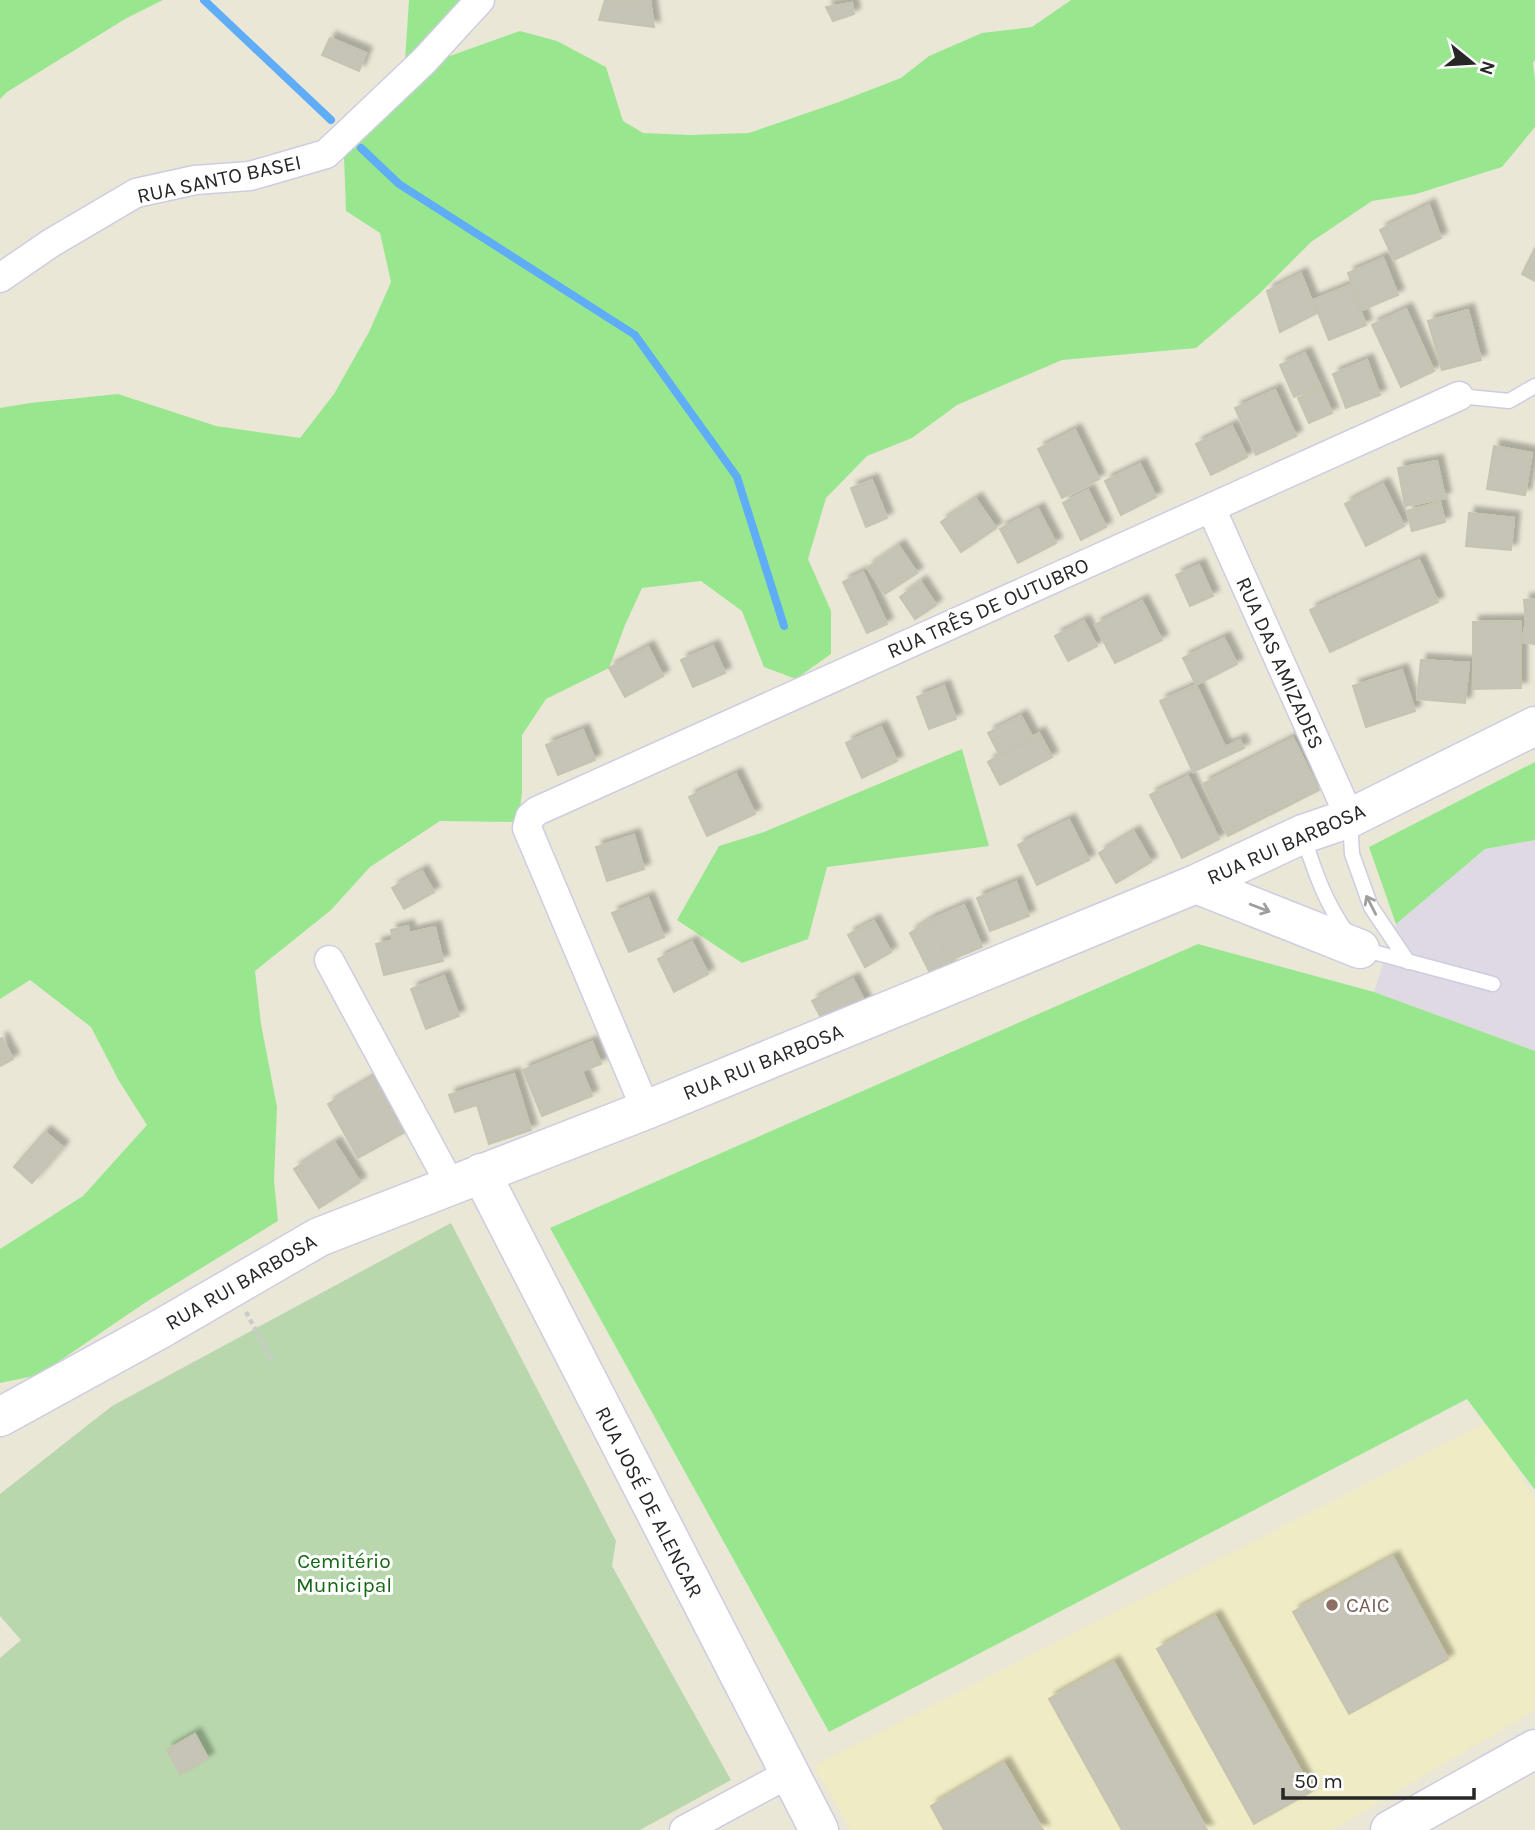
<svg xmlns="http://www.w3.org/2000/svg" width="1535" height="1830" font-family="Karla,sans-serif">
  <defs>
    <filter id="shadow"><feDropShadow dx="6" dy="-6" stdDeviation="2" flood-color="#0004"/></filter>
  </defs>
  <rect width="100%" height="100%" fill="#ebe7d7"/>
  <!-- industrial -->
  <path fill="#ded9e3" d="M1535,840V1051L1374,992L1396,924L1485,849Z"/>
  <!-- education -->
  <path fill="#efebc4" d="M1489,1421L1535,1500V1710L1332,1830H851L814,1766Z"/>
  <!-- green -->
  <path fill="#98e78e" d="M0,0H163L125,19L7,92L0,99Z
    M409,0H465L405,61Z
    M1071,0H1535V60L1533,63L1535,80V127L1502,167L1416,194L1372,201L1311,242L1258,295L1196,348L1062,360L957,405L912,438L867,456L826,498L808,559L831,611V654L796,679L764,667L742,611L701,581L642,588L625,625L609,668L546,699L522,735V793L518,822L440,821L370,867L331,910L255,971L261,1024L277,1107L274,1181L278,1221L146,1302L39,1375L0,1383V1249L83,1196L147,1125L119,1081L91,1027L30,980L0,999V408L30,403L118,394L216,426L300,438L334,394L369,332L391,282L380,233L346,211L344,156L433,62L520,31L557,41L606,67L623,121L643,133L690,135L749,133L836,103L901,78L929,56L982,33L1032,27Z
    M962,749L989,846L827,867L808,939L742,963L677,920L719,846L764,832Z
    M1535,762V840L1485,849L1396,924L1369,847Z
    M1198,944L1374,992L1535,1051V1490L1467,1399L829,1732L550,1228Z"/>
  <!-- cemetery -->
  <path fill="#b8d7ad" d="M451,1223L616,1541L612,1566L731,1780L640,1830H0V1658L21,1640L0,1616V1494L112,1406Z"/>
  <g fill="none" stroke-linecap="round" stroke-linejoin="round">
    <!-- stream -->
    <path stroke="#60adf7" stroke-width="8" d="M204,0L331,120
      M361,148L399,184L635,335L737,477L784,626"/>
  </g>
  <!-- building -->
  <path fill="#c6c3b7" stroke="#c6c3b1" stroke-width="2" filter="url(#shadow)" d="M605,0H650L654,27L599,20Z
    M852,3L854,14L833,21L826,7Z
    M330,38L366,53L359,71L322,55Z
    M1429,205L1441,238L1394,260L1380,230Z
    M1535,248V281L1522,274Z
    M1383,258L1398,295L1362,310L1348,273Z
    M1301,274L1317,313L1280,332L1267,291Z
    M1350,285L1366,325L1329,340L1313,300Z
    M1406,309L1434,371L1401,387L1372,325Z
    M1468,310L1481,360L1442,370L1428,321Z
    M1305,353L1320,386L1294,397L1280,365Z
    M1367,360L1380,395L1346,408L1333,374Z
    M1321,388L1332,413L1309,423L1298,398Z
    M1275,390L1296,436L1256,455L1235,408Z
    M1232,426L1247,457L1211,475L1196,444Z
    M1075,430L1099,479L1062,498L1038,449Z
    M1494,446L1532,453L1525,495L1487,489Z
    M1437,461L1445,498L1405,506L1398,468Z
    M1140,464L1156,497L1121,515L1105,481Z
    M872,480L887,518L866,527L851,488Z
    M1383,484L1404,526L1366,546L1345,504Z
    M1088,490L1106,527L1081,540L1063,503Z
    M976,499L996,528L961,552L941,522Z
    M1440,502L1445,522L1412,531L1407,511Z
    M1038,509L1056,543L1018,563L1000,529Z
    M1469,513L1514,518L1511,550L1466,546Z
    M899,546L917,573L885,594L867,568Z
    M1419,560L1438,602L1330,652L1310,610Z
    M1199,565L1213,596L1190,606L1176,575Z
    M863,572L887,624L867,633L843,582Z
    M921,582L936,605L915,619L900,597Z
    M1535,599V644L1522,642L1526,622L1524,600Z
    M1142,601L1162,640L1115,663L1095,625Z
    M1084,621L1097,646L1068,661L1055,636Z
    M1521,621V688L1473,689V622Z
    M1224,638L1237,664L1196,685L1183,658Z
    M713,646L725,673L693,687L681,660Z
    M648,647L663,676L625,697L609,668Z
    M1421,660L1469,663L1465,703L1417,699Z
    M1402,670L1415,711L1366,727L1353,686Z
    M1196,685L1225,747L1240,740L1244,748L1193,772L1160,701Z
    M944,686L956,719L929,729L917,697Z
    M1021,716L1033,738L1000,756L988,733Z
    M881,727L897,761L862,778L846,743Z
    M583,730L595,760L558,775L546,745Z
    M1039,733L1052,757L1000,785L988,762Z
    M1293,738L1319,790L1228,836L1203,784Z
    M736,774L755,814L707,836L689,797Z
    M1188,776L1219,839L1182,858L1150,795Z
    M1069,820L1089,860L1037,885L1018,845Z
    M1134,832L1151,862L1116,883L1099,853Z
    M634,835L644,869L607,881L596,847Z
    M422,871L434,892L404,909L392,888Z
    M1016,882L1029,916L990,931L977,898Z
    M648,898L664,937L629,952L612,913Z
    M964,905L982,947L948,961L930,920Z
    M930,920L950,966L931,975L910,933Z
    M874,921L891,952L865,967L848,935Z
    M408,926L409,933L435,927L443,961L384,975L376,944L393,940L391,930Z
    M692,942L708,974L674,992L658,959Z
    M444,976L459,1016L426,1029L411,989Z
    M853,979L866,1004L825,1025L812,1001Z
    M2,1038L13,1059L0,1066V1039Z
    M592,1042L601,1064L582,1071L592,1096L542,1116L523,1070Z
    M381,1073L412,1128L358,1158L328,1104Z
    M514,1074L531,1130L489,1144L477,1105L455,1112L449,1095Z
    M45,1132L63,1147L32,1183L14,1167Z
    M335,1143L360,1182L319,1208L294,1169Z
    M1393,1557L1448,1659L1349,1714L1293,1612Z
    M1215,1616L1312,1791L1254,1824L1157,1649Z
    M1114,1662L1207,1830H1122L1049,1699Z
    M195,1734L208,1758L180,1774L167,1750Z
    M1004,1763L1043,1830H944L931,1806Z"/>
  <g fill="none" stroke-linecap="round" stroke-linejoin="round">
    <defs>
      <path id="lane" d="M1459,396L1509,401L1535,386
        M1350,821L1352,854L1371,907L1408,962
        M1303,835C1314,870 1326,905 1348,934
        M1362,949L1493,984"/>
      <path id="street" d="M0,278L51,243L136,193L195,180L250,176L326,154L424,61L480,0
        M1211,508L1350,818
        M329,960L450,1184
        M646,1110L527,828L530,817L537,811L1459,396
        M684,1830L788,1774"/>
      <path id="secondary" d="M1196,884L1360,949
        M481,1173L819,1830
        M0,1417L162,1328L319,1237L646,1110L1196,884L1303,834L1350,818L1535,726
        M1390,1830L1535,1749"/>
    </defs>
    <!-- lane casing -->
    <use href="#lane" stroke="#cdcce2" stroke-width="17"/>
    <!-- street casing -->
    <use href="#street" stroke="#cdcce2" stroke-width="31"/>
    <!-- secondary casing -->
    <use href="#secondary" stroke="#cdcce2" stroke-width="41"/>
    <!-- path -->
    <path stroke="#cbcbcb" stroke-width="4.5" stroke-dasharray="5 3.5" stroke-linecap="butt" d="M246,1312L274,1364"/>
    <!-- lane -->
    <use href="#lane" stroke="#fff" stroke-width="14"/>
    <!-- street -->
    <use href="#street" stroke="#fff" stroke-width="28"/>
    <!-- secondary -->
    <use href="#secondary" stroke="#fff" stroke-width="38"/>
  </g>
  <!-- one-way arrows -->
  <defs><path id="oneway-shaft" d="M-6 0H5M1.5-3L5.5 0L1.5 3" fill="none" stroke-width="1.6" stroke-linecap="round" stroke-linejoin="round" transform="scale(1.75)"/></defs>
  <g stroke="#9e9e9e">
    <use href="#oneway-shaft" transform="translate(1371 905) rotate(-117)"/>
    <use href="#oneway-shaft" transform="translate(1260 908) rotate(21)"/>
  </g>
  <!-- markers -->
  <circle fill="#8d6e63" stroke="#fff" stroke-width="2.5" cx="1332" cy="1605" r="7"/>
  <g text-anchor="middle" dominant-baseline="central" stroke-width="6" stroke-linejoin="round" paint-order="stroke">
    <!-- street labels -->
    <g font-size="21" fill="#272727" stroke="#fff">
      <text transform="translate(219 179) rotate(-12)">RUA SANTO BASEI</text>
      <text transform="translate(988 608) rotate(-24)">RUA TRÊS DE OUTUBRO</text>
      <text transform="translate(1280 663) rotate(66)">RUA DAS AMIZADES</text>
      <text transform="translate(1286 844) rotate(-24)">RUA RUI BARBOSA</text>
      <text transform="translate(763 1062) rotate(-22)">RUA RUI BARBOSA</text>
      <text transform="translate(241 1282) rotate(-30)">RUA RUI BARBOSA</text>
      <text transform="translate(649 1502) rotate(63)">RUA JOSÉ DE ALENCAR</text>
    </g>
    <!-- park labels -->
    <g font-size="21" fill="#146815" stroke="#fff">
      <text x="344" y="1561">Cemitério<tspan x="344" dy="24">Municipal</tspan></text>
    </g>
    <!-- education labels -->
    <g font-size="21" fill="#785e54" stroke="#fff" text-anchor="start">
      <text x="1346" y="1605">CAIC</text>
    </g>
  </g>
  <!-- north arrow -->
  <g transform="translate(1472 63) rotate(108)" stroke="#ffffff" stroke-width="5" paint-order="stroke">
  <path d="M0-5L12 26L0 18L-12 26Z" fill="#272727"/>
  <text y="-10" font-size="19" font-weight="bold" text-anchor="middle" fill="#272727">N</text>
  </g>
  <!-- scale -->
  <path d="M1283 1788v10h191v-10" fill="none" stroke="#272727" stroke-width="3.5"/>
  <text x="1294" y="1788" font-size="21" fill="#272727" stroke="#ffffff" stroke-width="5" paint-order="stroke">50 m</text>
</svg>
